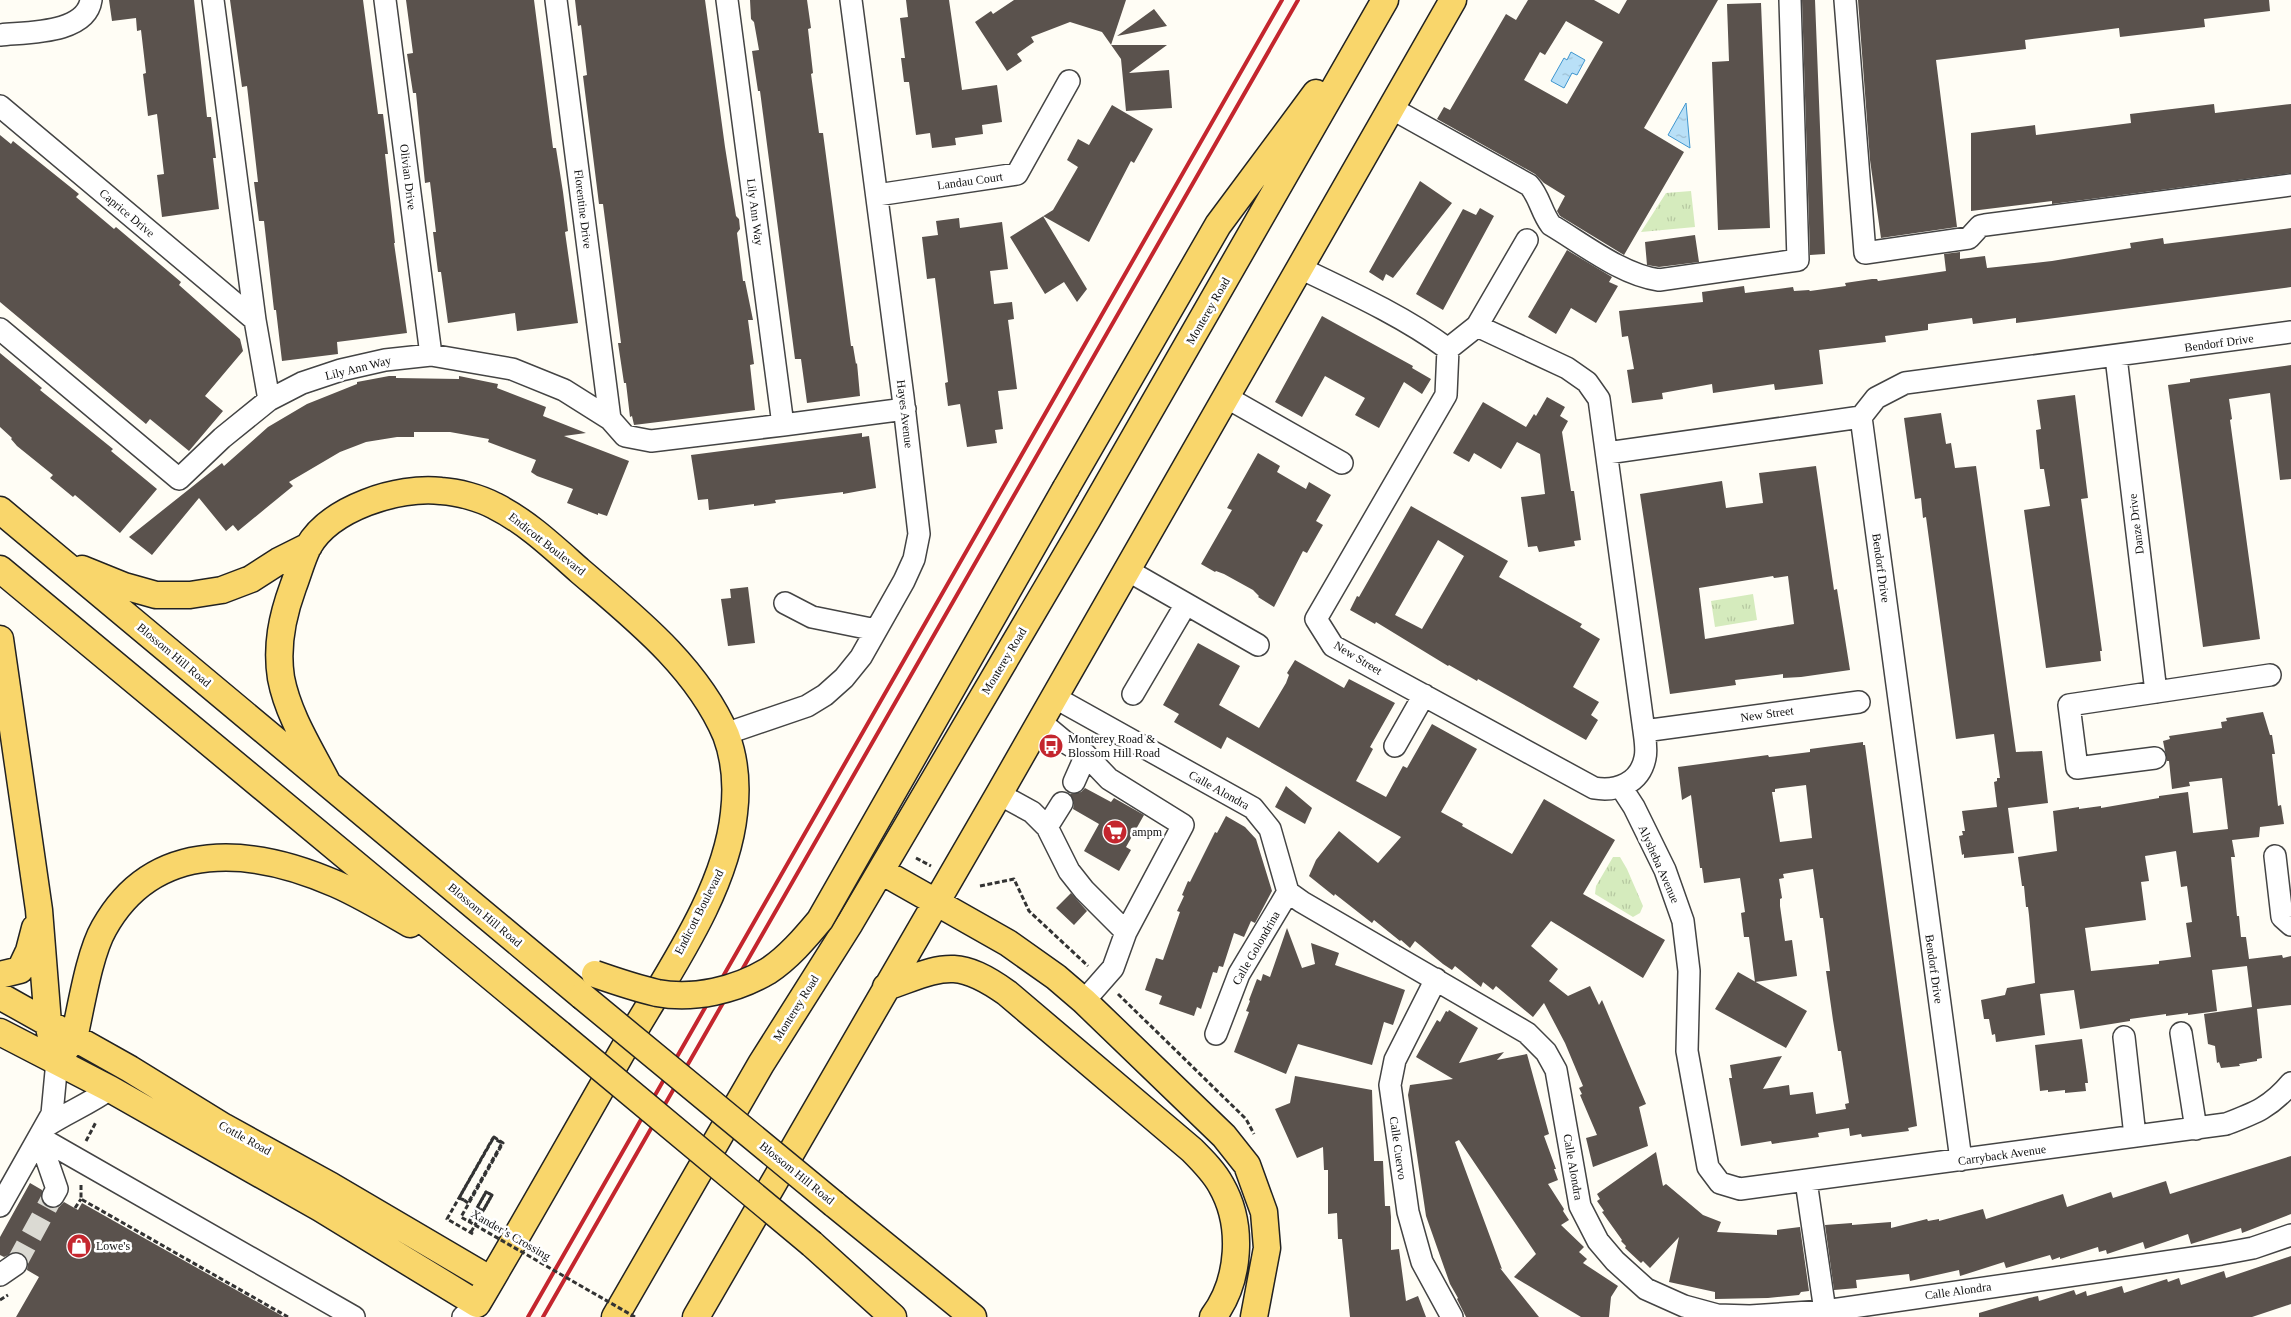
<svg xmlns="http://www.w3.org/2000/svg" width="2291" height="1317" font-family="'Times New Roman',serif">
  <defs>
    <pattern id="park-tufts" width="24" height="20" patternUnits="userSpaceOnUse" patternTransform="scale(1.25)"><rect width="24" height="20" fill="#d5ebbd"/><path d="M3 7l-1-3M5 7V3M7 7l1-3M15 17l-1-3M17 17v-4M19 17l1-3" fill="none" stroke="#b6c8a1"/></pattern>
    <pattern id="water-ripples" width="26" height="14" patternUnits="userSpaceOnUse" patternTransform="scale(1.25)"><rect width="26" height="14" fill="#b9e0f7"/><path d="M2 4q2-2 4 0t4 0M15 11q2-2 4 0t4 0" fill="none" stroke="#9ebfd3"/></pattern>
  </defs>
  <rect width="100%" height="100%" fill="#fffdf5"/>
  <!-- park -->
  <path fill="url(#park-tufts)" d="M1691,191L1695,227L1641,232L1666,193Z
    M1753,594L1757,620L1715,627L1711,601Z
    M1613,857H1620L1627,869L1643,906L1640,913L1633,917L1595,894L1596,886Z"/>
  <!-- water -->
  <path fill="url(#water-ripples)" stroke="#3f96cf" d="M1571,52L1585,60L1577,75L1572,73L1564,88L1551,81L1564,58L1567,60Z
    M1686,103L1690,148L1668,135Z"/>
  <!-- building -->
  <path fill="#5a524d" fill-rule="evenodd" d="M109,0H194L207,117H211L216,158H213L219,209L162,217L157,175L164,174L157,114L148,116L143,74L146,73L141,30L137,31L136,18L112,21Z
    M230,0H363L378,114H383L388,154H385L395,243H394L407,333L337,342L338,354L282,361L276,310H274L264,221H259L254,182H258L247,86L242,87Z
    M406,0H534L553,148H556L563,192L568,231L565,232L578,323L517,331L515,313L448,323L441,272H438L433,232H436L430,182L425,183L416,93H413L407,54L413,53Z
    M575,0H705L725,147L736,216L739,219L740,229L737,233L743,281H745L753,320H748L754,364L750,365L755,410L634,425L632,416L630,417L626,383H624L618,343H621L603,204H599L583,76L587,75L581,25L578,26Z
    M750,0H807L811,28L808,29L813,73L811,74L819,133H823L851,346H853L856,364L857,363L860,396L807,403L801,359H795L760,91H758L752,51L759,50L754,22L751,19Z
    M906,0H949L962,90L997,85L1002,122L982,125L983,134L955,138L956,145L932,148L930,133L916,135L909,82H904L901,58H905L900,18L908,17Z
    M1014,0H1126L1111,45H1167L1129,73L1169,70L1172,108L1126,111L1121,59L1102,32L1070,22L1031,37L1034,42L1017,54L1022,61L1007,71L975,22L991,11L993,14Z
    M1528,0H1594L1619,14L1627,0H1718L1644,128L1684,152L1624,255L1560,216L1557,211L1565,196L1544,183L1535,174L1437,119L1444,107L1450,110L1506,14L1516,20ZM1566,21L1603,42L1567,104L1524,80L1540,52L1545,55Z
    M1802,0H1815L1825,254L1810,255Z
    M1858,0H2269L2270,11L2204,19L2205,27L2120,37L2119,28L2080,33L2025,40L2026,49L1936,60L1957,227L1881,238L1870,160Z
    M1761,3L1770,228L1718,230L1712,62L1729,61L1727,4Z
    M1154,9L1167,26L1117,36Z
    M2214,104L2215,113L2291,104V173L2052,204V201L1971,211V133L2035,125L2036,135L2076,130L2131,123L2130,114Z
    M1112,105L1153,129L1134,163L1131,161L1089,242L1043,216L1087,289L1077,302L1064,282L1045,294L1010,237L1053,210L1078,167L1067,160L1078,139L1089,145Z
    M0,135L11,144L13,141L79,194L76,197L114,229L116,227L181,282L179,285L240,339L243,351L205,396L223,411L189,451L150,419L146,424L0,302Z
    M1420,181L1452,203L1393,278L1386,274L1383,281L1369,272Z
    M1480,208L1494,216L1443,310L1416,294L1463,209L1476,215Z
    M959,218L960,228L1002,222L1008,269L990,271L994,304L1012,302L1014,319L1008,320L1017,389L998,391L1003,429L995,430L997,443L967,447L960,404L948,406L945,383L948,382L935,278L927,279L922,237L938,235L936,221Z
    M2291,228V287L2016,323V318L1973,324L1972,318L1928,324V330L1885,336L1886,342L1819,350L1823,384L1775,390L1774,384L1713,393L1712,384L1662,393L1663,399L1632,403L1627,370L1634,369L1628,336L1622,337L1619,311L1703,302L1702,292L1744,286L1745,293L1793,287L1794,291L1809,290L1810,291L1846,286L1845,283L1872,279H1877L1878,281L1946,271L1944,254L1960,252V259L1985,256L1987,268L2052,261L2131,248L2130,243L2163,238L2164,244Z
    M1695,235L1699,262L1659,267L1647,265L1645,242Z
    M1567,250L1612,277L1609,282L1618,286L1596,323L1571,308L1556,334L1528,317Z
    M1322,316L1413,366L1412,368L1431,379L1422,394L1404,382L1379,428L1355,415L1365,398L1325,376L1302,417L1275,402Z
    M0,353L42,388L40,390L113,449L111,451L157,489L120,533L75,495L73,497L50,478L53,475L17,446L11,439L12,438L0,427Z
    M2291,365V479L2280,480L2270,393L2229,399L2232,419L2230,420L2260,639L2203,647L2168,385L2190,382V379Z
    M389,376H396V378L459,379V376L498,384L497,388L546,407L543,416L586,433L564,436L629,461L607,516L598,513V515L567,503L573,489L537,476L531,472L536,460L488,442L489,439L450,432H414V437H397L366,442L340,452L289,482L293,486L238,531L233,525L226,531L199,498L152,555L129,537L222,463L224,466L268,427L307,404L357,384V382Z
    M2075,395L2088,498L2081,499L2102,651H2100L2101,661L2046,668L2024,510L2050,506L2044,469H2040L2036,430L2041,429L2037,400Z
    M1547,397L1565,407L1560,416L1568,421L1562,432L1571,491H1574L1581,540L1574,541L1575,546L1539,552L1537,546L1528,547L1521,497L1545,494L1540,454L1517,442L1501,469L1474,453L1469,462L1453,453L1483,402L1526,427L1534,414L1536,416Z
    M1941,413L1946,444L1951,443L1955,468L1976,466L2016,752L2042,751L2048,803L2008,808L2014,853L1964,858V854L1962,855L1959,836L1963,835L1962,831H1965L1962,811L1997,807L1994,782L1997,781V778H2000L1994,734L1956,739L1926,517L1923,518L1921,498L1915,499L1904,418Z
    M862,433V437L869,436L876,488L843,494V492L775,500L776,503L754,506V504L709,510L708,499L698,500L691,455Z
    M1258,453L1280,466L1277,472L1306,489L1309,482L1331,495L1316,521L1323,525L1307,553L1303,551L1274,607L1258,597L1259,596L1253,590L1224,574L1216,571L1215,572L1201,564L1232,510L1227,508Z
    M1816,466L1834,590L1837,589L1850,670L1801,677L1783,678V674L1735,680L1736,685L1670,694L1640,494L1722,481L1726,508L1763,503L1759,473ZM1773,576L1774,578L1788,576L1794,624L1705,639L1699,588Z
    M1411,506L1508,561L1499,577L1582,624L1580,627L1600,639L1573,687L1599,702L1591,715L1598,720L1586,740L1478,679L1477,681L1449,665L1448,666L1376,622L1375,624L1350,610L1357,596L1359,597ZM1438,540L1464,556L1422,629L1395,615Z
    M748,587L755,643L728,646L721,599L731,598L730,589Z
    M1198,643L1240,666L1219,705L1259,728L1286,683L1289,675L1287,673L1295,660L1344,688L1349,679L1395,703L1370,747L1373,749L1356,781L1386,797L1403,766L1407,768L1432,724L1477,749L1441,812L1463,824L1462,826L1512,854L1544,799L1615,840L1583,894L1665,940L1643,978L1551,921L1531,946L1558,969L1549,981L1568,996L1590,986L1599,1005L1602,1000L1646,1104L1639,1107L1648,1146L1593,1167L1586,1138L1597,1135L1580,1095L1582,1094L1579,1088L1583,1086L1565,1043L1544,1003L1533,1017L1496,986L1493,990L1483,982L1481,987L1455,966L1452,970L1443,964L1415,941L1410,948L1401,940L1400,941L1374,920L1372,923L1335,894L1334,896L1309,876L1316,860L1339,831L1378,863L1401,837L1227,737L1221,749L1174,722L1179,714L1163,705Z
    M2263,712L2270,735H2272L2275,754H2272L2278,806L2281,805L2284,824L2260,827L2259,837L2232,840L2235,857H2231L2237,916H2239L2241,937H2246L2249,959L2282,955L2283,958L2291,956V1005L2257,1009L2262,1058L2257,1059V1061L2239,1064L2240,1066L2221,1068L2219,1062L2217,1063L2215,1046L2208,1044L2204,1014L2252,1007L2247,966L2212,970L2217,1011L2188,1015V1013L2166,1016V1014L2130,1019V1021L2080,1029L2074,990L2040,994L2045,1035L1996,1042L1995,1034L1992,1035L1989,1019H1984L1981,1000L2005,995L2007,988L2035,983L2029,915L2028,907H2026L2024,886H2022L2018,857L2057,851L2053,811L2079,807V809L2101,806V808L2159,798V796L2188,792L2193,833L2228,829L2222,778L2189,782L2190,786L2172,789L2169,761H2167L2163,741L2170,739L2169,736L2222,728L2221,722L2227,721L2226,718ZM2176,851L2181,887L2187,886L2192,922L2186,923L2191,957L2159,961V964L2091,971L2085,928L2146,920L2141,882L2149,881L2145,856Z
    M1863,742V745H1865L1917,1126L1908,1128L1909,1131L1862,1137L1861,1134L1850,1136L1849,1128L1818,1133L1819,1137L1772,1144L1771,1141L1741,1146L1729,1078H1732L1730,1065L1782,1056L1763,1089L1789,1085L1790,1095L1813,1092L1816,1114L1846,1109L1845,1104L1849,1103L1841,1051H1838L1833,1020L1826,971H1830L1823,918H1820L1813,869L1783,874L1784,878L1779,879L1782,898L1780,899V906L1785,941L1792,940L1797,976L1755,982L1749,937H1744L1741,913L1745,912L1740,878L1704,883L1702,868H1700L1691,795L1682,800L1678,767L1768,755L1769,757L1810,752V749ZM1806,785L1812,838L1780,842L1772,792H1775V789Z
    M1286,786L1312,808L1305,824L1275,807Z
    M1085,788L1111,802L1114,798L1144,815L1126,847L1131,850L1119,871L1084,851L1099,824L1073,809L1074,803L1070,794L1081,792Z
    M1226,816L1245,827L1256,839L1272,891L1255,923L1251,921L1244,937L1234,933L1223,967L1219,966L1217,973L1213,972L1201,1009L1197,1007L1194,1016L1159,1004L1162,996L1145,990L1156,958L1163,960L1180,912L1177,911L1184,896L1182,895L1188,881L1190,882L1215,832L1217,833Z
    M1071,893L1087,911L1074,925L1056,908Z
    M1287,928L1302,968L1315,964L1311,943L1339,953L1335,965L1405,990L1393,1025L1384,1022L1372,1065L1298,1044L1286,1074L1234,1052L1249,1012L1246,1011L1250,1001L1249,1000L1257,979L1261,981L1263,974L1270,977Z
    M1738,972L1807,1011L1786,1048L1715,1009Z
    M1449,1010L1478,1028L1459,1063L1504,1052L1497,1060L1527,1054L1549,1134L1544,1136L1556,1169H1554L1558,1180L1548,1184L1564,1209L1563,1211L1569,1220L1561,1225L1584,1247L1579,1252L1587,1259L1583,1263L1618,1286L1611,1297L1609,1317H1581L1514,1277L1536,1254L1459,1140L1455,1142L1502,1269L1500,1268L1539,1317H1466L1457,1299L1458,1298L1450,1284L1426,1216L1408,1095L1410,1085L1453,1079L1416,1057L1437,1020L1440,1022L1446,1011L1448,1012Z
    M2082,1039L2087,1074L2088,1083H2085L2086,1091L2065,1093V1090L2048,1092V1090L2040,1091L2035,1045Z
    M1295,1076L1372,1090L1374,1161H1383L1385,1206H1390L1391,1217V1250L1399,1249L1406,1301L1418,1296L1426,1317H1350L1342,1239H1338L1337,1213L1328,1214V1170H1324L1323,1147L1297,1158L1275,1109L1290,1103Z
    M1656,1152L1663,1186L1666,1184L1703,1215L1721,1222L1717,1232L1777,1235V1230L1800,1227L1809,1291L1801,1292L1799,1295L1768,1298L1715,1299V1292L1669,1282L1679,1237L1650,1268L1643,1261L1641,1263L1625,1248L1626,1246L1621,1241L1622,1240L1602,1212L1604,1211L1597,1201L1600,1199L1597,1194Z
    M2291,1156V1214L2242,1233L2241,1228L2191,1244L2188,1234L2145,1249L2143,1242L2107,1254L2106,1250L2099,1252L2098,1247L2060,1259V1257L2052,1260L2050,1255L2006,1268L2004,1262L1960,1276L1959,1270L1910,1281L1909,1274L1856,1280L1857,1288L1834,1290L1825,1225L1852,1223V1225L1891,1222V1228L1927,1219L1928,1221L1939,1219V1221L1983,1209L1986,1219L2063,1194L2067,1207L2111,1192L2113,1198L2166,1181L2170,1194Z
    M30,1183L42,1190V1202L47,1207H59L64,1202L78,1210L82,1203L284,1317H16L39,1277L27,1270L28,1263L22,1253L15,1252L4,1257L0,1255V1237Z
    M2291,1256V1304L2252,1317H1979V1313L2029,1298L2038,1296L2039,1301L2074,1290L2076,1295L2086,1291L2087,1296L2122,1286L2124,1293L2167,1279L2168,1282L2179,1278L2181,1285L2224,1271L2226,1278Z"/>
  <g fill="none" stroke-linecap="round" stroke-linejoin="round">
    <!-- minor-tunnel -->
    <path stroke="#dbdad3" stroke-width="21" stroke-dasharray="21 11" stroke-linecap="butt" d="M16,1264L53,1196"/>
    <defs>
      <path id="minor" d="M213,0L255,320L269,400
        M385,0L431,355
        M556,0L610,419
        M1845,0L1865,253L1969,238L1980,226L1985,225L2291,185
        M0,35C27,32 86,34 91,0
        M0,106L255,320
        M1391,108L1529,185C1540,197 1541,212 1551,225C1583,244 1622,275 1659,280L1798,260L1790,0
        M877,195L1017,174L1069,81
        M1300,268C1350,292 1403,316 1448,349L1446,395L1316,619L1333,646L1594,788C1617,792 1640,783 1645,758C1647,750 1645,739 1644,731L1599,399L1587,382L1567,368L1477,326L1448,349
        M1477,326L1527,240
        M0,329L179,479L222,438L269,400L302,383L341,370L385,360L431,355L512,369L564,390L610,419L625,436L651,441L783,425L727,0
        M2116,357L2156,692
        M1226,397L1342,463
        M783,425L905,409
        M1607,453L1861,417
        M1127,570L1258,645
        M785,603L812,617L876,630
        M1133,694L1186,604
        M1054,697L1253,808L1270,829L1288,892L1302,902L1527,1033L1546,1052L1556,1070L1580,1206L1598,1241L1615,1261L1646,1289L1684,1306L1717,1315L1750,1316L1825,1311L2221,1254L2253,1248L2291,1235
        M1041,722L1065,742L1086,755L1109,779L1183,825L1126,932L1113,968L1084,1001
        M1644,731L1859,702
        M725,734L807,706L825,695L844,678L861,657L904,581L914,559L919,534L903,397L851,0
        M1395,746L1424,695
        M2155,758L2077,768L2069,705L2270,675
        M1074,782L1086,755
        M1621,787L1634,807L1665,870L1683,921L1689,971L1687,1051L1708,1167L1720,1183L1740,1189L2226,1124C2255,1113 2271,1107 2291,1083
        M999,794L1032,812L1047,827L1069,871L1084,890L1126,932
        M1047,827L1062,803
        M2275,856L2282,917L2291,925
        M1436,979L1395,1060L1390,1085L1408,1212L1422,1262L1452,1317
        M2181,1033L2196,1129
        M1216,1034L1239,974L1288,892
        M2124,1037L2135,1136
        M45,1127C66,1113 89,1104 110,1089
        M39,1137L354,1317
        M39,1137L57,1189L53,1196
        M1961,1160L1861,417L1876,398L1905,383L2291,332
        M1806,1181L1825,1311
        M0,1206L52,1114L57,1061
        M0,1275L16,1264
        M463,1317L477,1304"/>
      <path id="major" d="M1066,488L1218,225L1316,93
        M0,510L582,996
        M0,569L560,1034
        M82,569L124,586L156,595H190L222,590L251,579L279,561L309,546
        M0,639L39,910L48,1023L51,1036
        M881,871L1008,943L1056,977L1084,1001L1224,1136L1247,1165L1264,1212L1267,1248L1254,1317
        M0,975L20,970L29,951L35,928
        M886,987C942,968 955,956 1007,993L1192,1150C1203,1161 1214,1172 1221,1185C1244,1225 1240,1281 1213,1317
        M0,996L130,1069L224,1127L331,1186L491,1280
        M0,1032L110,1089L320,1208L477,1304C529,1216 579,1127 630,1038C669,971 726,891 734,813C737,788 735,759 726,735C697,667 635,618 580,571C554,548 527,522 495,506C480,498 458,492 441,491C398,486 330,508 308,547C302,559 298,574 293,587C282,617 276,646 281,678C288,715 310,749 327,782
        M65,1050L74,1038C81,1008 89,954 104,928C155,837 254,848 336,884C361,895 386,910 410,924
        M834,1204L973,1317
        M812,1244L893,1317
        M615,1317L761,1064L850,923L1087,520L1385,0
        M696,1317L999,794L1453,0"/>
    </defs>
    <!-- minor casing -->
    <use href="#minor" stroke="#444" stroke-width="24"/>
    <!-- major casing -->
    <use href="#major" stroke="#222" stroke-width="29"/>
    <!-- path -->
    <path stroke="#333" stroke-width="3" stroke-dasharray="5 2.5" stroke-linecap="butt" d="M916,858L931,866
      M980,886L1014,879L1029,911L1088,966
      M1118,994L1246,1119L1254,1134
      M86,1141L96,1122
      M81,1185V1199L288,1317
      M464,1200L468,1203L502,1143L493,1138L447,1219L473,1234
      M75,1208L81,1199
      M471,1232L492,1195L486,1192L477,1208L480,1209
      M0,1300L8,1295"/>
    <!-- minor -->
    <use href="#minor" stroke="#fff" stroke-width="21"/>
    <!-- major -->
    <use href="#major" stroke="#f9d66b" stroke-width="26"/>
    <!-- rail -->
    <path stroke="#c4262e" stroke-width="4" d="M528,1317L1282,0
      M543,1317L1298,0"/>
    <defs>
      <path id="major-bridge" d="M595,974C615,981 636,988 657,993C694,1000 736,990 768,971C788,958 805,938 820,920L1066,488
        M582,996L834,1204
        M560,1034L812,1244"/>
    </defs>
    <!-- major-bridge casing -->
    <use href="#major-bridge" stroke="#222" stroke-width="29" stroke-linecap="butt"/>
    <!-- path-bridge -->
    <path stroke="#333" stroke-width="3" stroke-dasharray="5 2.5" stroke-linecap="butt" d="M464,1200L459,1198L494,1137L503,1143L461,1217L635,1317
      M469,1222L486,1192L492,1195L483,1211L480,1209"/>
    <!-- major-bridge -->
    <use href="#major-bridge" stroke="#f9d66b" stroke-width="26"/>
  </g>
  <!-- icons -->
  <defs>
    <symbol id="bus-disc" viewBox="-11 -11 22 22"><circle r="9.5" fill="#c4262e" stroke="#fff"/><path d="M-5-6H5V4H4V6H2V4H-2V6H-4V4H-5ZM-3.5-4V0h7V-4ZM-3.5 1.2v1.5H-2V1.2ZM2 1.2v1.5H3.5V1.2Z" fill="#fff"/></symbol>
    <symbol id="supermarket-disc" viewBox="-11 -11 22 22"><circle r="9.5" fill="#c4262e" stroke="#fff"/><path d="M-6-5.5h2.5l.6 2H6L4.5 2H-2.5L-4.4-4H-6ZM-1.5 3.2a1.3 1.3 0 1 0 .1 0ZM3 3.2a1.3 1.3 0 1 0 .1 0Z" fill="#fff"/></symbol>
    <symbol id="shop-disc" viewBox="-11 -11 22 22"><circle r="9.5" fill="#c4262e" stroke="#fff"/><path d="M-5-2.5h2.3a2.7 3.5 0 0 1 5.4 0H5L5.5 6h-11ZM-1.5-2.5h3a1.5 2.3 0 0 0-3 0Z" fill="#fff"/></symbol>
  </defs>
  <g fill-rule="evenodd">
    <use href="#bus-disc" x="1037" y="732" width="28" height="28"/>
    <use href="#supermarket-disc" x="1101" y="818" width="28" height="28"/>
    <use href="#shop-disc" x="65" y="1232" width="28" height="28"/>
  </g>
  <g text-anchor="middle" dominant-baseline="central" stroke-width="5" stroke-linejoin="round" paint-order="stroke">
    <!-- street labels -->
    <g font-size="12" fill="#111" stroke="#fff">
      <text transform="translate(408 177) rotate(83)">Olivian Drive</text>
      <text transform="translate(970 181) rotate(-8)">Landau Court</text>
      <text transform="translate(583 209) rotate(83)">Florentine Drive</text>
      <text transform="translate(755 212) rotate(83)">Lily Ann Way</text>
      <text transform="translate(127 213) rotate(40)">Caprice Drive</text>
      <text transform="translate(1208 311) rotate(-60)">Monterey Road</text>
      <text transform="translate(2219 343) rotate(-8)">Bendorf Drive</text>
      <text transform="translate(358 368) rotate(-14)">Lily Ann Way</text>
      <text transform="translate(905 414) rotate(83)">Hayes Avenue</text>
      <text transform="translate(2136 524) rotate(-97)">Danze Drive</text>
      <text transform="translate(547 544) rotate(38)">Endicott Boulevard</text>
      <text transform="translate(1881 568) rotate(82)">Bendorf Drive</text>
      <text transform="translate(174 655) rotate(40)">Blossom Hill Road</text>
      <text transform="translate(1358 658) rotate(31)">New Street</text>
      <text transform="translate(1004 661) rotate(-59)">Monterey Road</text>
      <text transform="translate(1767 714) rotate(-8)">New Street</text>
      <text transform="translate(1219 790) rotate(29)">Calle Alondra</text>
      <text transform="translate(1659 864) rotate(66)">Alysheba Avenue</text>
      <text transform="translate(699 912) rotate(-63)">Endicott Boulevard</text>
      <text transform="translate(485 915) rotate(40)">Blossom Hill Road</text>
      <text transform="translate(1256 948) rotate(-60)">Calle Golondrina</text>
      <text transform="translate(1934 969) rotate(82)">Bendorf Drive</text>
      <text transform="translate(796 1008) rotate(-58)">Monterey Road</text>
      <text transform="translate(245 1138) rotate(29)">Cottle Road</text>
      <text transform="translate(1398 1148) rotate(82)">Calle Cuervo</text>
      <text transform="translate(2002 1155) rotate(-8)">Carryback Avenue</text>
      <text transform="translate(1573 1167) rotate(80)">Calle Alondra</text>
      <text transform="translate(797 1173) rotate(39)">Blossom Hill Road</text>
      <text transform="translate(511 1235) rotate(30)">Xander’s Crossing</text>
      <text transform="translate(1958 1291) rotate(-8)">Calle Alondra</text>
    </g>
    <!-- poi labels -->
    <g font-size="12" fill="#111" stroke="#fff" text-anchor="start">
      <text x="1068" y="739">Monterey Road &amp;<tspan x="1068" dy="14">Blossom Hill Road</tspan></text>
      <text x="1132" y="832">ampm</text>
      <text x="96" y="1246">Lowe's</text>
    </g>
  </g>
</svg>
